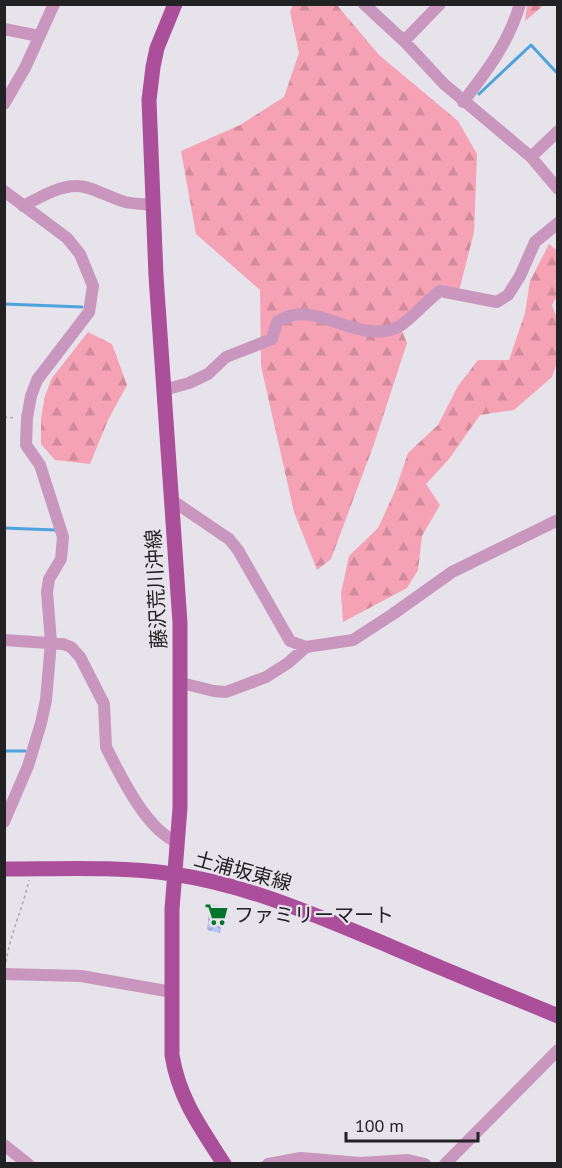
<svg xmlns="http://www.w3.org/2000/svg" width="562" height="1168" font-family="'PT Sans','Noto Sans JP',sans-serif">
  <defs>
    <pattern id="forest-firs" width="22" height="20" patternUnits="userSpaceOnUse" patternTransform="scale(1.5)"><rect width="22" height="20" fill="#f5a2b4"/><path d="M5 1l3.5 6h-7zM16 11l3.5 6h-7z" fill="#d28b9a"/></pattern>
    <pattern id="building-cross-hatch" width="8" height="8" patternUnits="userSpaceOnUse" patternTransform="scale(1.5)"><rect width="8" height="8" fill="#b6c5f6"/><path d="M0 0l8 8M0 8l8-8" fill="none" stroke="#9ca9d3"/></pattern>
  </defs>
  <rect width="100%" height="100%" fill="#e6e3ea"/>
  <!-- forest -->
  <path fill="url(#forest-firs)" d="M336,4L379,55L458,121L477,154L474,232L459,291H440L400,326L407,343L374,444L331,559L317,570L294,512L261,366L260,290L196,234L181,151L240,125L284,97L299,53L290,12L293,5Z
    M527,5V4L544,5L525,21Z
    M549,244L558,251L557,296L552,305L558,321L557,363L552,377L514,410L480,415L449,459L426,484L440,505L422,536L418,570L407,588L343,622L341,593L349,556L378,528L395,491L408,453L438,425L458,386L478,360H509L525,313L530,281Z
    M88,332L112,344L127,385L108,420L90,464L55,460L41,444V419L45,396L52,378Z"/>
  <g fill="none" stroke-linecap="round" stroke-linejoin="round">
    <!-- stream -->
    <path stroke="#4da3dc" stroke-width="3" d="M479,94L531,45L558,74
      M4,304L82,307
      M4,528L55,530
      M4,751H25"/>
  </g>
  <!-- building -->
  <path fill="url(#building-cross-hatch)" d="M210,904L225,907L220,933L207,930Z"/>
  <g fill="none" stroke-linecap="round" stroke-linejoin="round">
    <!-- path -->
    <path stroke="#aba9ae" stroke-width="1.5" stroke-dasharray="3 3" stroke-linecap="butt" d="M4,417L16,418
      M6,962C10,934 23,908 29,880"/>
    <!-- minor -->
    <path stroke="#c996be" stroke-width="12" d="M364,4L404,41L444,84L531,157L558,189
      M4,29L39,36
      M404,41L440,4
      M463,102C487,71 509,42 520,4
      M4,104L25,68L54,4
      M531,157L558,131
      M4,191L67,238L80,254L93,286L89,312L37,380L31,396L27,418L26,445L40,465L63,537L61,559L49,579L47,592L51,642L46,700L41,723L28,766L4,822
      M23,206C39,198 58,186 76,186C89,185 110,198 125,202C134,204 144,204 154,205
      M164,390L189,383L208,374L226,357L272,339L277,322C281,320 285,317 290,316C321,306 361,344 398,327C409,322 427,300 440,291L497,302L508,295L520,276L535,242L558,223
      M173,501L229,539L238,550L290,641L306,647L353,640L393,614L452,572L558,520
      M4,640L63,644L71,647L80,657L104,704L106,747L109,753C122,779 149,833 178,842
      M181,683L214,691L226,692L266,677L288,663L306,647
      M4,974L81,976L172,992
      M4,1145L28,1164
      M268,1164L301,1158L360,1163L408,1160L425,1164
      M445,1164L558,1050"/>
    <!-- major -->
    <path stroke="#ab4f9b" stroke-width="15" d="M175,4L157,48L153,67L149,100L156,276L180,623V808L172,909V1055C179,1099 201,1128 224,1164
      M4,869C61,869 118,866 173,874C248,885 315,915 385,944C442,969 500,992 558,1016"/>
  </g>
  <!-- icons -->
  <defs>
    <symbol id="supermarket-bare" viewBox="-9 -9 18 18"><path d="M-6-5.5h2.5l.6 2H6L4.5 2H-2.5L-4.4-4H-6ZM-1.5 3.2a1.3 1.3 0 1 0 .1 0ZM3 3.2a1.3 1.3 0 1 0 .1 0Z" fill="#01762b" stroke="#e6e3ea" stroke-width="2.5" paint-order="stroke"/></symbol>
  </defs>
  <g fill-rule="evenodd">
    <use href="#supermarket-bare" x="200" y="898" width="33" height="33"/>
  </g>
  <g text-anchor="middle" dominant-baseline="central" stroke-width="4.5" stroke-linejoin="round" paint-order="stroke">
    <!-- street labels -->
    <g font-size="20" fill="#222123" stroke="#e6e3ea">
      <text transform="translate(156 589) rotate(-93)">藤沢荒川沖線</text>
      <text transform="translate(243 871) rotate(15)">土浦坂東線</text>
    </g>
    <!-- poi labels -->
    <g font-size="20" fill="#222123" stroke="#e6e3ea" text-anchor="start">
      <text x="234" y="915">ファミリーマート</text>
    </g>
  </g>
  <!-- border -->
  <rect width="562" height="1168" fill="none" stroke="#222123" stroke-width="12"/>
  <!-- scale -->
  <path d="M346 1132v9h132v-9" fill="none" stroke="#222123" stroke-width="3"/>
  <text x="355" y="1132" font-size="18" fill="#222123" stroke="#e6e3ea" stroke-width="4.5" paint-order="stroke">100 m</text>
</svg>
